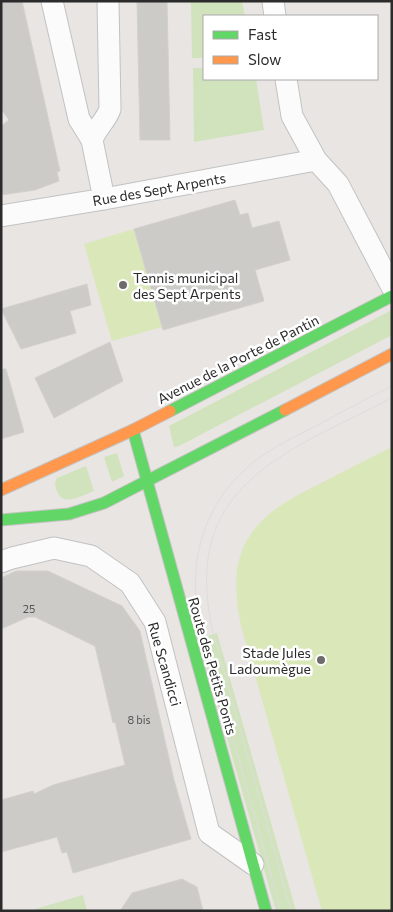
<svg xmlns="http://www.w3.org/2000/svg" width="393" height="912" font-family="Commissioner,sans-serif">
  <rect width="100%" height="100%" fill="#e8e5e2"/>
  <!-- green -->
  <path fill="#d0e3bc" d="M191,1H242L245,16H204V58H192Z
    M193,68H204V79H256L264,130L194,142Z
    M392,310V335L179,446L174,447L169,426Z
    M117,453L124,476L112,482L104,457Z
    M86,466L94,491C83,495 64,507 58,493C55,487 54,484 57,478Z
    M217,633L296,911H276L199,639Z
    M83,895L87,911H28H29Z"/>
  <!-- pitch -->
  <path fill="#dae7b9" d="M134,229L162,327L112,341L84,244Z
    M392,447V911H322L241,626C236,600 232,569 245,544C262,510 298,495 331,478C351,468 371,457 392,447Z"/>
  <!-- building -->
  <path fill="#cdcbc8" stroke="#d3d1ce" d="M1,1H22L60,171L57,172L59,181L35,190L1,195V126L9,120L1,109Z
    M137,1H167L170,140H140Z
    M235,200L240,215L248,213L252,228L279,221L290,260L255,270L264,301L163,330L134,229Z
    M87,284L91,305L70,311L76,333L21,349L1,309Z
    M110,342L123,381L54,418L35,378Z
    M1,369H6L24,432L1,439Z
    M16,571H48L122,606L140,631L174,780L191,839L73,873L67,852L62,853L57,837L1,852V800L33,791L34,794L53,785L125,765L115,722L113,723L95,646L35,617H28L1,629V578Z
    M182,879L197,887L203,911H120L132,893Z"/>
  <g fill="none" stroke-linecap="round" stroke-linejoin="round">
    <defs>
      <path id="street" d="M52,1L79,119L92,140L104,199
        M273,1L275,16
        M286,79L292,116L316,160L338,184L392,287
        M92,140C96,128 106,121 110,109L108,1
        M1,216L104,199L316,160
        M1,562L12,558L54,548L91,556L130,583L155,622L209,833L253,864"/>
      <path id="fast" d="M170,411L392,296
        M133,430L266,911
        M1,520L69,514L104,503L285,410"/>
      <path id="slow" d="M285,410L392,354
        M1,490L133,430L170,411"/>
    </defs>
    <!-- street casing -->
    <use href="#street" stroke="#c2c2c2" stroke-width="23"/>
    <!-- fast casing -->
    <use href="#fast" stroke="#c5c3c2" stroke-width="13"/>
    <!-- slow casing -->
    <use href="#slow" stroke="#c5c3c2" stroke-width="13"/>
    <!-- street -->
    <use href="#street" stroke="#fcfbfb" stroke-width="21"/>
    <!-- fast -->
    <use href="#fast" stroke="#63d668" stroke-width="11"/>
    <!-- slow -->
    <use href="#slow" stroke="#ff974d" stroke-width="11"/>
    <!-- tram -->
    <path stroke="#dedddf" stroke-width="1" d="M281,911L197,608C189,552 209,496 255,461C273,447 294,437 314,427C340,413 366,399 392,386
      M291,911L213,632C179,485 285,453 392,398"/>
  </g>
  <!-- markers -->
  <g fill="#6d6c6b" stroke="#fff" stroke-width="2">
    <circle cx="123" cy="285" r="5"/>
    <circle cx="321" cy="660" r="5"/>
  </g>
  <g text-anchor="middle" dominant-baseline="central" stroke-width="5" stroke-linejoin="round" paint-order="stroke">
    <!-- number labels -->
    <g font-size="11" fill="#555554">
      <text x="29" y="608">25</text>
      <text x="139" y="719">8 bis</text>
    </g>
    <!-- street labels -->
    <g font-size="14" fill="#2b2b2b" stroke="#fff">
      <text transform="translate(159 189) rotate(-10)">Rue des Sept Arpents</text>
      <text transform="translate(238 359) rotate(-27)">Avenue de la Porte de Pantin</text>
      <text transform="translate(165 664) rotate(74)">Rue Scandicci</text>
      <text transform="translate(213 666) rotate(74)">Route des Petits Ponts</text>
    </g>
    <!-- poi labels -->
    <g font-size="14" fill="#2b2b2b" stroke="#fff" text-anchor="start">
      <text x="133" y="277">Tennis municipal<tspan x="133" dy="16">des Sept Arpents</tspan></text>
      <text x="311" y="652" text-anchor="end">Stade Jules<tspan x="311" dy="16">Ladoumègue</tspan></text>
    </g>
  </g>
  <!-- border -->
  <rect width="393" height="912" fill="none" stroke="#2b2b2b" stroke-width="5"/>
  <!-- legend -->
  <rect x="203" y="15" width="175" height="65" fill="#ffffff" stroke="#aaaaaa"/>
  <rect x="213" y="31" width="25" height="8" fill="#63d668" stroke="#aaaaaa"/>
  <text x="248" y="40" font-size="15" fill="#2b2b2b">Fast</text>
  <rect x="213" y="56" width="25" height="8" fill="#ff974d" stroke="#aaaaaa"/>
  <text x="248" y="65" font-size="15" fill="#2b2b2b">Slow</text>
</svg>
